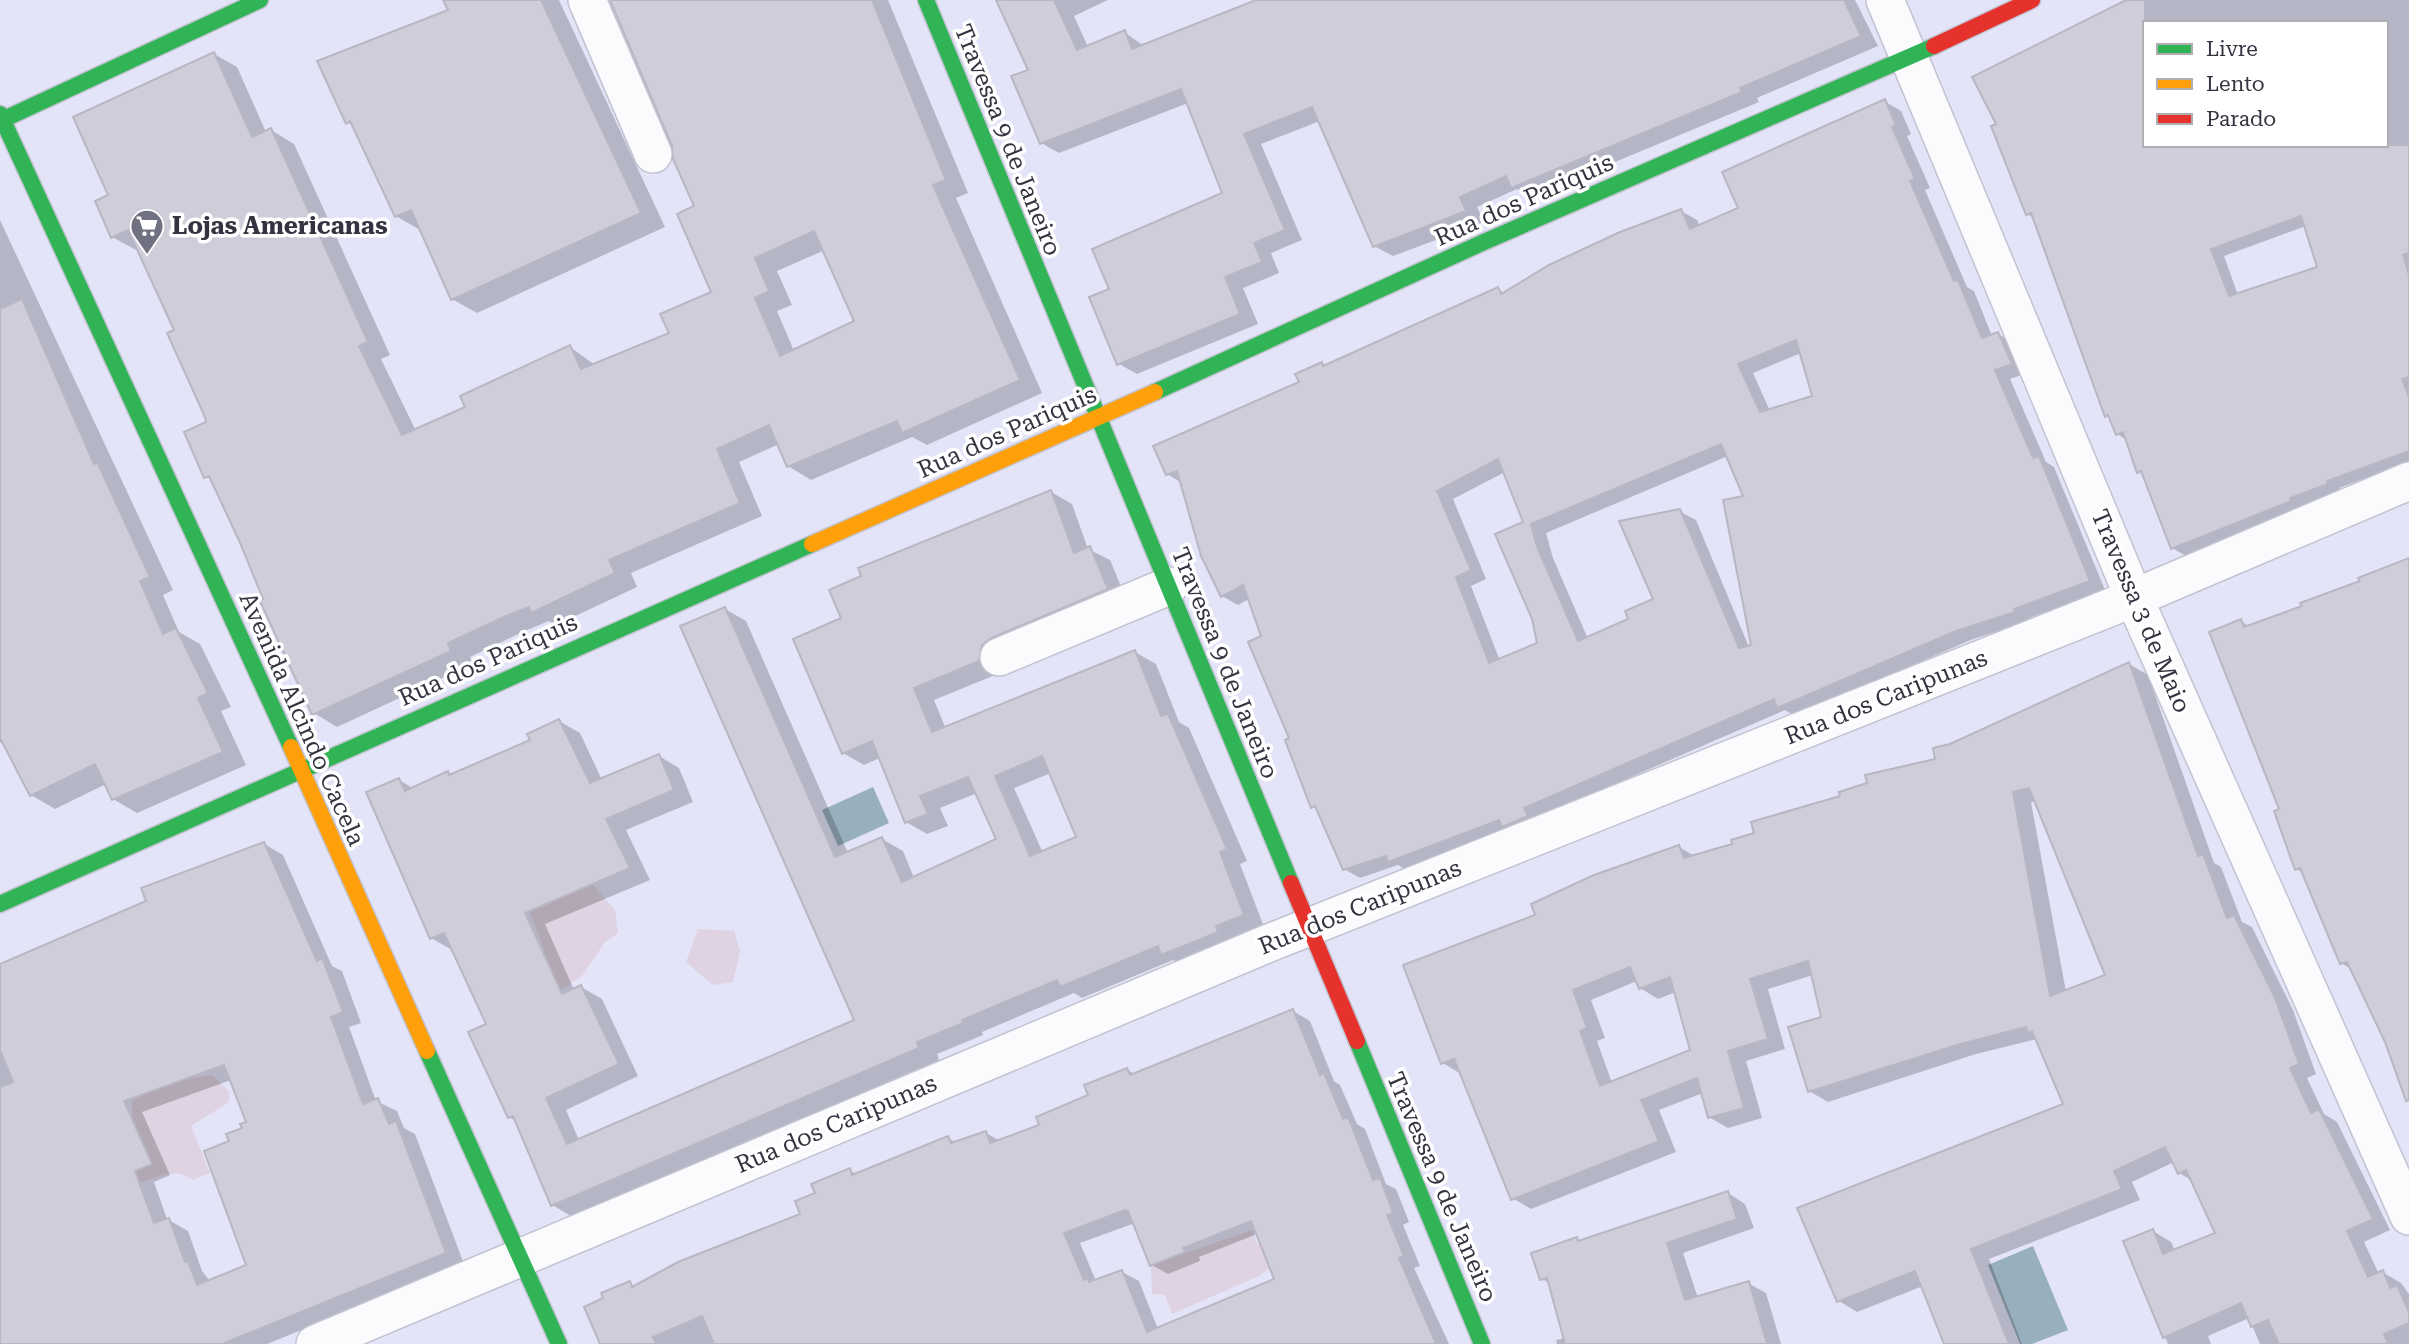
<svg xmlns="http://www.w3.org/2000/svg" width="2409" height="1344" font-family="'Roboto Serif',serif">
  <rect width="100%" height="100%" fill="#e3e4f7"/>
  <!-- green -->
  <path fill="#dfd2e2" d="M592,884L615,910L618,933L605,942L582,976L560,990L546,982L548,962L530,912Z
    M698,929L734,931L740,951L733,982L713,985L686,962Z
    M213,1075L229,1092V1102L191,1126L210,1173L193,1180C172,1165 156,1180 134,1184L132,1101L171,1081Z
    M1252,1230L1257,1244L1266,1247L1272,1266L1259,1276L1172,1314L1165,1295L1152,1294L1151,1265Z"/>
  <!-- water -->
  <path fill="#98b0be" d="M873,787L889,823L838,846L822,810Z
    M2033,1246L2068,1330L2032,1344H2020L1988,1265Z"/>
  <!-- shadow -->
  <path fill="#0003" fill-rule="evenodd" d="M451,0H559L665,227L477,313L452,299L420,230L396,216L355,127L347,122L450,11Z
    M611,0H888L968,193L956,198L1042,393L927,445L912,437L811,480L788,466L779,444L739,462L762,516L631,573L637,587L556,625L549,621L527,630L470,657L473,664L337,727L314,713L213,480L206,477L208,423L176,331L139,248L136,250L112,237L111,195L214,54L237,67L266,132L271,130L294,144L390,355L381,359L416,431L467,408L570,347L595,365L671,334L714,293L696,207L674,145ZM825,250L857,322L794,351L777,311L792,305L777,271Z
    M998,0H1108L1074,16L1088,47L1124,32L1144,46L1261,0H1855L1878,46L1757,98L1759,102L1531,197L1517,189L1477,207L1484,222L1393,256L1374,246L1320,121L1261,144L1302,240L1271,253L1279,273L1243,288L1258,324L1137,374L1119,364L1111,290L1225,194L1188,103L1059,153L1041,143L1030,70Z
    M2130,0H2409V462L2339,488L2340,491L2302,506L2303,508L2186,556L2172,548L2145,475L2139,471L2127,440L2117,434L2111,418L2106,415L2034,218L2027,214ZM2145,23H2386V145H2145ZM2306,226L2320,268L2238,295L2224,256Z
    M1884,101L1901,111L1911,134L1907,136L1930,188L1925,190L1967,287L1974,291L1992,336L1998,334L2014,343L2027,373L2010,379L2046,462L2054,467L2105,590L2029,618L2030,621L1973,639L1795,716L1785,710L1539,817L1406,870L1398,865L1360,878L1344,869L1318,809L1313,806L1249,599L1238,605L1222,596L1182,483L1167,474L1301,383L1321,364L1326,367L1498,289L1506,294L1681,211L1697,220L1700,226L1741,209ZM1801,353L1814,397L1770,411L1753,373ZM1728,456L1746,497L1753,646L1749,647L1696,520L1679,511L1655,600L1630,620L1588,639L1553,558L1546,533ZM1505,472L1525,523L1539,644L1500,661L1471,586L1486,579L1453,499Z
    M0,220L173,590L163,595L179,632L200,644L231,707L221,711L246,765L137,813L113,799L106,784L55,809L31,795L4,741L0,743Z
    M1051,492L1072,504L1088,549L1110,560L1127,601L1000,673L934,700L946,729L1135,652L1156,664L1179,722L1189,728L1247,861L1240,864L1264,927L1183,965L1173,960L1082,998L1074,993L982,1032L983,1035L937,1054L939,1060L573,1217L552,1205L517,1122L509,1117L488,1025L452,950L431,938L399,780L414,789L448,773L452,776L532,741L559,721L580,733L602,780L659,756L679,768L693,802L626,830L650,880L545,924L574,990L581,987L602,999L638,1076L566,1110L579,1140L857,1021L725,609L746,621L848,853L882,839L903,851L914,878L998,840L977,793L940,808L948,826L927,834L906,822L880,758L864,765L843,753V619ZM1051,773L1079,838L1043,853L1014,788Z
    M2409,560V1095L2353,970L2341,963L2304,874L2297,869L2241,621L2250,627L2362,582Z
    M2129,664L2148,675L2214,863L2221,867L2242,922L2252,927L2293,1010L2316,1074L2307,1078L2324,1114L2337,1122L2390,1230L2364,1242L2379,1274L2382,1272L2401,1283L2409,1294V1344H2260L2249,1318L2208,1336L2211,1344H2168L2125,1242L2153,1231L2171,1242L2175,1251L2217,1234L2193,1181L2179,1173L2174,1162L2132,1182L2140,1200L1989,1259L2022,1344H1946L1923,1286L1857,1312L1839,1301L2065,1104L2037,1039L1976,1054L1828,1102L1809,1091L1823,1018L1813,975L1768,989L1785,1049L1746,1061L1762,1118L1728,1128L1709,1117L1703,1093L1659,1110L1676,1152L1531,1209L1512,1198L1461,1074L1443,1063L1538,916L1679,847L1696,857L1734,845L1842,797L1937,760L1950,746ZM2037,801L2108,976L2066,992L2031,802ZM1637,981L1640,988L1658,999L1676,992L1692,1051L1612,1083L1597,1041L1605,1038L1591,1000Z
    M264,844L283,855L332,966L342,971L361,1023L349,1027L376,1101L397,1111L404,1128L415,1134L464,1264L267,1344H0V965L149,902ZM231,1080L248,1123L231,1142L249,1266L210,1281L202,1271L188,1231L167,1219L154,1182L170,1175L142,1112Z
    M1293,1011L1310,1021L1334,1081L1340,1085L1357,1124L1365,1129L1386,1184L1396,1189L1409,1222L1403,1225L1420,1266L1414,1268L1449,1344H602L630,1283L636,1287L802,1215L817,1194L849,1170L857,1174L948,1138L957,1143L986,1133L1000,1141L1041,1126L1126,1069L1136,1075ZM1135,1223L1152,1265L1168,1274L1200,1261L1199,1257L1257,1234L1276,1280L1158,1329L1139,1281L1122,1272L1096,1281L1080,1243Z
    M1728,1193L1745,1204L1754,1228L1683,1253L1698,1298L1748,1283L1766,1293L1781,1344H1557L1556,1340L1565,1338L1551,1284L1542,1279L1576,1239L1582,1242Z"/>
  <!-- building -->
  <path fill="#d0cddb" stroke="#b9b6c4" stroke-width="2" fill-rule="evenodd" d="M443,0H541L641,213L451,300L411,210L395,217L350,121L346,124L317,61L448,10Z
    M610,0H872L946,180L933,185L1020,380L902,433L897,421L787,467L769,425L717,449L740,503L609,560L615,573L531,613L529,607L504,617L448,643L451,651L312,715L260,601L263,599L241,545L209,476L204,478L184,432L206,422L205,417L167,333L174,330L128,230L111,238L95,201L108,195L73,117L214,52L252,137L271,128L368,342L359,346L402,435L465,407L460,396L570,345L581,369L669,333L660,314L711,292L677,214L694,206L673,159L672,146ZM814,231L854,321L780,356L755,298L769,291L755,258Z
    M996,0H1054L1077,50L1125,30L1132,49L1256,0H1844L1861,36L1740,88L1742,92L1511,188L1506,176L1460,197L1466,211L1373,247L1312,107L1244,134L1285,230L1254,243L1262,262L1225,277L1240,314L1117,365L1089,297L1109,289L1092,249L1222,193L1181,89L1040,144L1011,76L1028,70Z
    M2126,0H2145V145H2409V253L2403,255L2409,275V377L2402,379L2409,397V451L2327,481L2328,484L2290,498L2291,501L2171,549L2141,471L2137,473L2123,432L2116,435L2108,415L2105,417L2031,213L2026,215L1991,126L1996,124L1972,77ZM2301,216L2317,267L2229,296L2211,249Z
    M1885,99L1896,125L1892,127L1915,179L1910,181L1954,281L1958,280L1982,338L1998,332L2012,364L1995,370L2033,458L2039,456L2090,581L2014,609L2015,612L1956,631L1777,708L1774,699L1524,808L1528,816L1502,827L1499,820L1388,862L1386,856L1343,870L1315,806L1311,808L1285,740L1289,738L1248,642L1261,636L1243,585L1221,597L1201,556L1177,471L1166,475L1153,446L1299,382L1295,374L1322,362L1323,366L1498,287L1501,294L1549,265L1620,232L1681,209L1690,229L1738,208L1722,172ZM1796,340L1812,396L1760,412L1738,364ZM1721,444L1743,496L1723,500L1751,645L1739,648L1680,509L1619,521L1653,599L1625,611L1628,619L1578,641L1537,547L1531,524ZM1498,459L1523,522L1495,534L1532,619L1537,643L1489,663L1456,577L1471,570L1437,491Z
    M22,299L94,464L97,462L150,577L140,581L163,634L176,628L208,693L198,698L223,752L112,800L95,764L30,796L0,738V309Z
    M1051,490L1074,553L1090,546L1108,589L991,638L982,645L979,661L914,688L932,732L1135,650L1161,716L1168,714L1227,849L1220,852L1244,915L1216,926L1218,932L1189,944L1161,955L1158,946L1060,987L1057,980L962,1020L963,1023L917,1042L919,1048L551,1206L513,1116L508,1118L468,1032L486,1024L444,933L430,939L366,792L399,778L405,791L448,771L449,775L530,740L527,734L559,719L590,783L659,754L674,790L606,819L630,868L525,913L562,994L581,985L619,1064L546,1098L567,1144L854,1020L680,626L725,607L835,857L882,837L902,882L996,839L968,777L920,796L928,814L905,823L872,741L842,754L793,639L841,618L829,590L861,576L858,568ZM1042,756L1076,837L1030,856L995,776Z
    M2409,558V1100L2406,1101L2385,1042L2347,962L2340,964L2300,868L2295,870L2274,811L2279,809L2209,632L2241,619L2244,627L2302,606L2300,603L2360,581L2358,578Z
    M2129,662L2198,856L2203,854L2227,918L2234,915L2275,998L2299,1064L2290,1068L2311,1113L2319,1109L2373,1219L2347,1231L2368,1277L2383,1270L2390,1288L2397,1285L2409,1312V1323L2384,1334L2388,1344H2279L2268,1320L2251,1327L2241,1303L2163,1338L2123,1241L2153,1229L2163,1254L2215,1233L2186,1170L2178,1174L2165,1147L2114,1171L2122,1189L1971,1249L2009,1344H1944L1915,1271L1837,1302L1797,1208L2063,1104L2032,1031L2028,1033L2026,1027L1957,1045L1808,1092L1788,1027L1821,1017L1808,961L1750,979L1768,1039L1728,1051L1744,1108L1708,1118L1697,1078L1641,1100L1659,1141L1511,1200L1454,1059L1441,1064L1403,965L1535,915L1531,904L1594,875L1679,845L1684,858L1732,844L1731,840L1754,833L1751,822L1840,796L1839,792L1867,783L1865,775L1935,759L1933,748L1950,744ZM2029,788L2105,975L2050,996L2013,792ZM1630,967L1639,989L1670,977L1690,1050L1600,1086L1580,1031L1587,1028L1573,990Z
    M264,842L317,961L322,958L343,1012L331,1017L363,1104L378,1098L389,1124L396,1121L446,1253L222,1344H0V1087L13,1082L0,1050V964L146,901L141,888ZM224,1065L246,1122L240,1124L242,1128L226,1134L229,1141L204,1151L246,1265L197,1285L188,1261L185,1262L169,1218L154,1223L135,1171L152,1164L124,1101Z
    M1293,1009L1320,1075L1324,1073L1343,1119L1348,1117L1373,1180L1380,1178L1393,1213L1387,1215L1404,1256L1399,1258L1436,1344H714L702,1316L653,1337L656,1344H600L584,1307L603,1298L601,1293L630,1281L632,1287L678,1262L800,1214L795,1201L815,1193L811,1184L850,1168L852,1175L948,1136L951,1143L986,1131L990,1143L1039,1125L1036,1117L1088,1095L1084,1085L1127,1068L1130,1075ZM1125,1210L1128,1211L1150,1266L1185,1252L1183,1248L1251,1221L1274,1279L1147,1332L1122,1270L1089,1282L1088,1278L1084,1280L1064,1233Z
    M1728,1191L1737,1219L1667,1243L1685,1300L1749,1281L1767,1344H1565L1547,1278L1540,1280L1531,1253L1577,1237L1578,1241Z"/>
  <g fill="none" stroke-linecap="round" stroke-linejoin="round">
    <defs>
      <path id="street" d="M587,0L653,154
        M1885,0L2134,598L2409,1216
        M999,657L1169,586
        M315,1344L1269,943L2134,598L2409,481"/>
      <path id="fast" d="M926,0L1291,883
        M0,114L291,747
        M0,121L260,0
        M1155,392L1484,242L1934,46
        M0,904L812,544
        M1357,1041L1482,1344
        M427,1051L559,1344"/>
      <path id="slow" d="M812,544L1155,392
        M291,747L427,1051"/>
      <path id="jam" d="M1934,46L2032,0
        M1291,883L1357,1041"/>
    </defs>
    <!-- street casing -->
    <use href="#street" stroke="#c2c3d1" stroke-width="40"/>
    <!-- fast casing -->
    <use href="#fast" stroke="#c2c3d1" stroke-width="19"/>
    <!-- slow casing -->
    <use href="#slow" stroke="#c2c3d1" stroke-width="19"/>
    <!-- jam casing -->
    <use href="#jam" stroke="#c2c3d1" stroke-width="19"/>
    <!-- street -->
    <use href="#street" stroke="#fbfbfe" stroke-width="37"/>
    <!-- fast -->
    <use href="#fast" stroke="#30b455" stroke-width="16"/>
    <!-- slow -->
    <use href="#slow" stroke="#ff9f0a" stroke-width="16"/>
    <!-- jam -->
    <use href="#jam" stroke="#e5322d" stroke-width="16"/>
  </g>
  <!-- icons -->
  <defs>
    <symbol id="supermarket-pin" viewBox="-11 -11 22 30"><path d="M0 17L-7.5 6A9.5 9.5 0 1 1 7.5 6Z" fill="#717281" stroke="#fff"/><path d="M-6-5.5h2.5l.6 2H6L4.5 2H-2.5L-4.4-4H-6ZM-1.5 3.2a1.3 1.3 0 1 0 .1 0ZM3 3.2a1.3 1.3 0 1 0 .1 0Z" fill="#fff"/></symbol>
  </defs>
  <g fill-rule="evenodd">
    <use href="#supermarket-pin" x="128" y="207" width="38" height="52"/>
  </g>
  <g text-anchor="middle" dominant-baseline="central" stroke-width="7" stroke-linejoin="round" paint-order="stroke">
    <!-- street labels -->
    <g font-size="24" fill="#343441" stroke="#fff">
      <text transform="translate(1008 140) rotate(68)">Travessa 9 de Janeiro</text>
      <text transform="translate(1524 200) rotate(-24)">Rua dos Pariquis</text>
      <text transform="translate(1007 432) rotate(-24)">Rua dos Pariquis</text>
      <text transform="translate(2141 611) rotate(67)">Travessa 3 de Maio</text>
      <text transform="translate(488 660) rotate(-24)">Rua dos Pariquis</text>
      <text transform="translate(1225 663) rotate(68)">Travessa 9 de Janeiro</text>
      <text transform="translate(1886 697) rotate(-22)">Rua dos Caripunas</text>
      <text transform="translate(302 719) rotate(66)">Avenida Alcindo Cacela</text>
      <text transform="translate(1360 907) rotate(-22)">Rua dos Caripunas</text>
      <text transform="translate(836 1124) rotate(-23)">Rua dos Caripunas</text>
      <text transform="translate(1442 1187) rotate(67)">Travessa 9 de Janeiro</text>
    </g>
    <!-- poi labels -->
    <g font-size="24" font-weight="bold" fill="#343441" stroke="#fff" text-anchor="start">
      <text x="172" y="226">Lojas Americanas</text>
    </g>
  </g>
  <!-- legend -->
  <rect x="2143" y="21" width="245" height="126" fill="#ffffff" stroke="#aeaeb3" stroke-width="2"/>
  <rect x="2157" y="44" width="35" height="10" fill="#30b455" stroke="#aeaeb3" stroke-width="2"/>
  <text x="2206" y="56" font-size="21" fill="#343441">Livre</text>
  <rect x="2157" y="79" width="35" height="10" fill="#ff9f0a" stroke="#aeaeb3" stroke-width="2"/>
  <text x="2206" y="91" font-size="21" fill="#343441">Lento</text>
  <rect x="2157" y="114" width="35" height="10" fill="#e5322d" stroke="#aeaeb3" stroke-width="2"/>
  <text x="2206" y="126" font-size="21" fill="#343441">Parado</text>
</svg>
